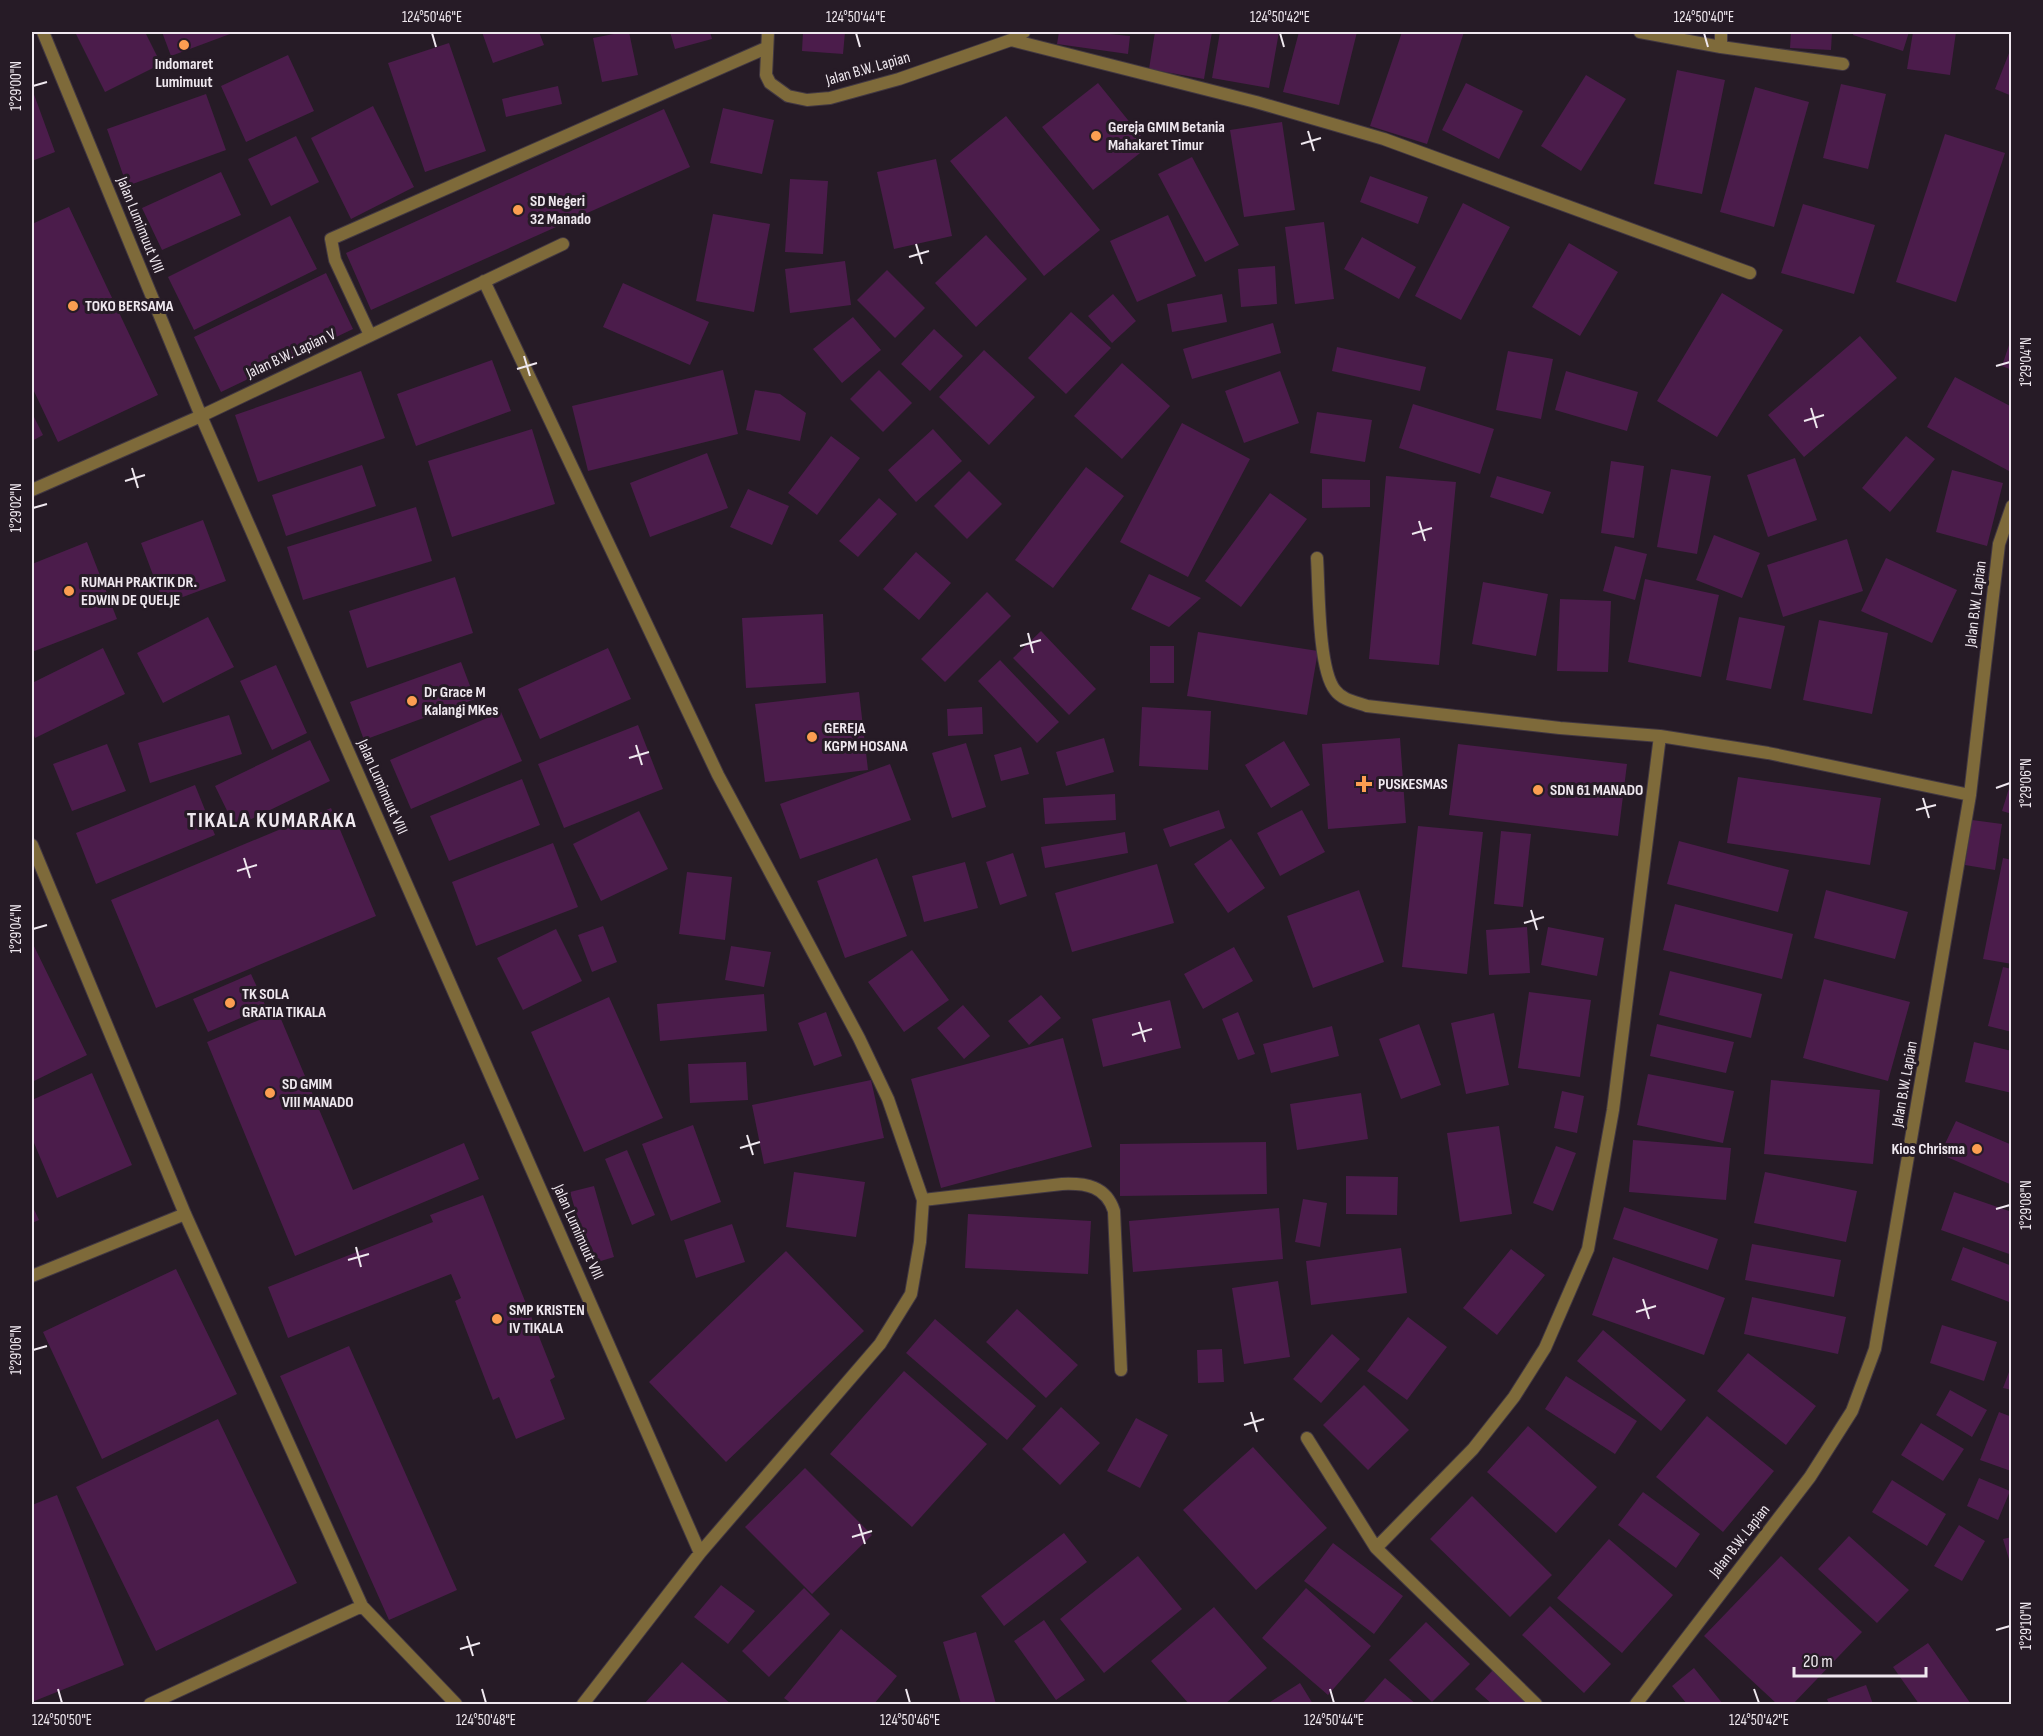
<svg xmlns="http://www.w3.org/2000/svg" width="2043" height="1736" font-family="'Sofia Sans Condensed',sans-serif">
  <rect width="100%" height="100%" fill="#261b26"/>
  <!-- building -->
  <path fill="#4b1c4b" d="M75,32H145L161,64L105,92Z
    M162,32H229L230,34L171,56Z
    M482,32H539L544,45L493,63Z
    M624,32H629L638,75L602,82L593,38Z
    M670,32H710L712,39L675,49Z
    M803,32H845L843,54L802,51Z
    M1059,32H1090L1130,36L1128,54L1057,44Z
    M1155,32H1212L1204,79L1149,69Z
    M1220,32H1279L1269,88L1212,78Z
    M1299,32H1357L1339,105L1283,92Z
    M1402,32H1464L1427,144L1370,126Z
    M1791,32H1832L1831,50L1790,48Z
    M1854,32H1909L1903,51L1853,35Z
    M1913,32H1956L1950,75L1907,69Z
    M449,43L486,151L425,172L388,63Z
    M2011,48H2012V96L1995,89Z
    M288,55L314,111L246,142L221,86Z
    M1677,70L1725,80L1702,194L1654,184Z
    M1586,75L1626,99L1581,171L1541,146Z
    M1098,83L1149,146L1093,190L1042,127Z
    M1466,83L1523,111L1499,159L1442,130Z
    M1841,84L1886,94L1868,169L1823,158Z
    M558,86L562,104L506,117L502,99Z
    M1755,87L1809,102L1774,227L1720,212Z
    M32,89L55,152L32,161Z
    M206,94L226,150L127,186L107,129Z
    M373,106L414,187L351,219L311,138Z
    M723,108L774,120L762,174L710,163Z
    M664,109L690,167L371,310L346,253Z
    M1006,116L1100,230L1044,276L950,161Z
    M1282,122L1295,210L1244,217L1230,130Z
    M1945,134L2005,153L1956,302L1896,282Z
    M296,136L319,182L271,206L248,159Z
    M1192,157L1239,245L1205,262L1158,174Z
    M936,159L952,236L894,249L877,172Z
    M221,172L241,215L162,250L142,208Z
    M1370,176L1428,197L1418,224L1360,202Z
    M790,179L828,181L823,254L785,252Z
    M1463,203L1510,227L1461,320L1415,296Z
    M1803,204L1875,225L1854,294L1781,273Z
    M69,207L158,395L58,442L32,387V224Z
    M713,214L770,224L754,312L696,301Z
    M1168,215L1196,276L1137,302L1110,241Z
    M290,216L317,269L194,330L168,277Z
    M1324,222L1334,299L1295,304L1285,227Z
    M986,235L1027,279L976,327L935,283Z
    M1362,237L1416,267L1399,299L1344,269Z
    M1569,243L1618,272L1580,336L1532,307Z
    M845,261L851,305L790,313L785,269Z
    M1275,266L1277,304L1241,307L1238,269Z
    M887,270L925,308L895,338L857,300Z
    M326,273L353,329L221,392L194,337Z
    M623,283L709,322L690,365L603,327Z
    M1722,293L1783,330L1717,437L1657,401Z
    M1113,294L1136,321L1112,343L1088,316Z
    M1222,294L1227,322L1172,332L1167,304Z
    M1071,312L1111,348L1066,394L1028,358Z
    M853,317L881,350L842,383L813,349Z
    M1273,323L1281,353L1192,379L1183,349Z
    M934,329L963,356L930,391L901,364Z
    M1860,336L1897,378L1804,457L1768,415Z
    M2011,339H2012V370L2002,366Z
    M1337,347L1426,367L1420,391L1332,371Z
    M984,350L1035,397L989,445L939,397Z
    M1508,351L1553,359L1541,419L1496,410Z
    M492,360L511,411L416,446L397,394Z
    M1122,363L1170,406L1122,459L1074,416Z
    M723,370L738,434L588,471L572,406Z
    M879,370L912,403L883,432L850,399Z
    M361,371L385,438L258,482L235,415Z
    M1280,371L1299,423L1244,443L1225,391Z
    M1566,371L1638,392L1627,431L1555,410Z
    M1955,377L2012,407V466L2009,471L1927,427Z
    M755,390L780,394L806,413L800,441L746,430Z
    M1413,404L1494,429L1480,474L1399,448Z
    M1317,412L1372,420L1365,462L1310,453Z
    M32,413L43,435L32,441Z
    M1182,423L1250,459L1188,577L1120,542Z
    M532,429L555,504L452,537L428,461Z
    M933,429L962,461L916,502L888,470Z
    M831,436L860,458L817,515L788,493Z
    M1906,436L1935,459L1890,512L1862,488Z
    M707,453L728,508L650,537L630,483Z
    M1795,458L1817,520L1768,537L1747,475Z
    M1611,461L1644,466L1634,538L1601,533Z
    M362,465L376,506L286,536L272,495Z
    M1086,467L1124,496L1053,588L1015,560Z
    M1671,469L1711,476L1697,554L1657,547Z
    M1952,470L2003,483L1987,546L1936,532Z
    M969,471L1002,504L967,539L934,506Z
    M1386,476L1456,482L1439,665L1369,659Z
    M1497,476L1551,492L1543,514L1490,497Z
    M1322,479L1370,480V507L1322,508Z
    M748,489L789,506L772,545L730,527Z
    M1270,493L1307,519L1241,607L1205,581Z
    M879,498L897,514L858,557L839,541Z
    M416,507L432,561L303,600L287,547Z
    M203,520L226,581L164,604L141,543Z
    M1714,535L1760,553L1742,598L1696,580Z
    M1847,539L1863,591L1783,617L1767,565Z
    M87,542L117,619L32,652V564Z
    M1615,546L1647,554L1635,600L1603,591Z
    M916,552L951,583L919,620L883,589Z
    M1886,558L1957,590L1932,643L1861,611Z
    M1149,574L1201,598L1169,627L1131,609Z
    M455,577L473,633L367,668L349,611Z
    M1645,579L1719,595L1701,677L1628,662Z
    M1483,582L1548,594L1536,656L1472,644Z
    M987,592L1011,616L945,682L921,659Z
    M1560,599L1611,601L1608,672L1557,671Z
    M823,614L826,683L746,688L742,618Z
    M208,617L234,667L163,703L137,653Z
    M1739,617L1785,626L1771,689L1726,680Z
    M1819,620L1888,633L1872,714L1803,700Z
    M1041,631L1096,689L1069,715L1013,658Z
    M1198,632L1318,651L1307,715L1187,696Z
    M1150,646H1174V683H1150Z
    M103,648L125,694L35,738L32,730V683Z
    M608,648L631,699L540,739L518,689Z
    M1000,660L1059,722L1037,743L978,681Z
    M461,662L475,699L364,740L350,702Z
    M276,665L307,733L272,750L240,681Z
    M859,692L868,770L765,782L755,704Z
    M982,707L983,734L948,736L947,709Z
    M1142,707L1211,711L1208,770L1139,766Z
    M501,712L522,761L411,809L390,760Z
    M229,715L242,754L150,783L138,743Z
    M638,725L663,789L564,828L538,764Z
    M1104,738L1114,772L1066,786L1056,752Z
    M1400,738L1406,823L1328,829L1322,744Z
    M310,740L330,781L235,827L215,786Z
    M1284,741L1310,785L1271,808L1245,765Z
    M966,743L986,807L952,818L932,753Z
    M107,744L126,791L72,811L53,764Z
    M1458,744L1627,764L1618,836L1449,815Z
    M1021,747L1029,774L1001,781L994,755Z
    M890,764L911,820L800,859L780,804Z
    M1738,777L1881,798L1870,865L1727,843Z
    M522,779L540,825L449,861L430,816Z
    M2011,782H2012V814L2002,811Z
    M195,785L215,835L96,884L76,833Z
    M1115,794L1116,820L1045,824L1043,798Z
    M331,808L376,916L156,1008L111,900Z
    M1219,810L1225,828L1170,847L1163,829Z
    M1302,810L1325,852L1280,876L1257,833Z
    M639,811L668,869L601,901L573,844Z
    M1972,820L2002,824L1995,870L1965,865Z
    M1418,826L1483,832L1467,974L1402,967Z
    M1501,831L1531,834L1523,907L1494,904Z
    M1125,832L1128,853L1045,868L1041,847Z
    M1231,839L1265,888L1228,913L1194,864Z
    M1679,841L1789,870L1778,912L1667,884Z
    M553,843L578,907L476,946L452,882Z
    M1013,853L1027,896L1000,905L986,862Z
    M877,858L907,936L845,958L817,881Z
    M2003,858L2012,860V964L1983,959Z
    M965,862L978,908L924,922L912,876Z
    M1157,864L1174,923L1072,952L1055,893Z
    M687,872L732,877L725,940L679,934Z
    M1359,890L1384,962L1313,988L1287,916Z
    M1826,890L1908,912L1895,959L1814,938Z
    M1675,904L1793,934L1782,979L1663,950Z
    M603,926L617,962L592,972L578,935Z
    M1527,927L1530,973L1489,975L1486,930Z
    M1548,927L1604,938L1597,976L1541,965Z
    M556,929L582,981L523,1010L497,958Z
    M32,942L87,1055L32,1082Z
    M731,946L771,952L764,987L725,980Z
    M1234,947L1253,981L1203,1009L1184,974Z
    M912,950L949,1000L904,1032L868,982Z
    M2003,967L2012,969V1032L1988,1026Z
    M1670,971L1762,994L1751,1038L1659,1015Z
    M251,974L266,1007L208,1032L193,999Z
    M1824,979L1910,1002L1888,1081L1803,1058Z
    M1529,992L1591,1000L1580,1077L1518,1068Z
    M764,994L767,1031L660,1041L657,1004Z
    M1041,995L1061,1018L1029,1045L1008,1021Z
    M609,997L663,1118L584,1152L531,1032Z
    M1170,1000L1181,1048L1103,1067L1092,1019Z
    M963,1005L990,1036L964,1059L937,1028Z
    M278,1012L353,1190L464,1143L479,1179L295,1256L207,1042Z
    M826,1012L842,1056L814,1066L798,1023Z
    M1238,1012L1255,1054L1238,1060L1222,1019Z
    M1494,1013L1509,1085L1466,1094L1451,1023Z
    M1419,1024L1441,1085L1401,1099L1379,1039Z
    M1657,1024L1734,1042L1726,1073L1650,1056Z
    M1332,1026L1339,1056L1271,1073L1263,1044Z
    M1063,1038L1092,1147L941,1188L911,1079Z
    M1974,1042L2012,1051V1093L1965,1082Z
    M746,1062L748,1100L690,1103L688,1064Z
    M92,1073L132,1165L57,1198L32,1138V1100Z
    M1648,1074L1734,1091L1723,1143L1637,1125Z
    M871,1080L884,1138L764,1164L752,1105Z
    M1771,1080L1880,1090L1873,1164L1764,1154Z
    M1562,1091L1584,1096L1577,1133L1554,1128Z
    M1361,1093L1368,1139L1297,1150L1290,1104Z
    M1956,1121L2012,1145V1185L1940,1154Z
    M693,1125L721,1202L671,1221L642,1144Z
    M1499,1126L1512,1214L1460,1222L1447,1133Z
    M1633,1140L1731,1148L1726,1200L1629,1192Z
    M1266,1142L1267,1194L1120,1196V1144Z
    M1556,1146L1576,1153L1553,1211L1533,1203Z
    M627,1150L655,1215L632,1225L605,1159Z
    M794,1172L865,1182L856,1237L786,1227Z
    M1765,1172L1857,1191L1846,1242L1754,1223Z
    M1346,1176L1398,1177L1397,1215L1346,1214Z
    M594,1186L614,1257L591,1264L570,1192Z
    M1954,1192L2012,1212V1255L1941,1230Z
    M483,1195L555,1377L550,1380L565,1419L516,1439L499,1397L493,1400L455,1301L461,1298L451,1274L288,1338L268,1287L433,1222L430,1215Z
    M1303,1199L1327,1203L1320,1247L1295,1242Z
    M32,1205L39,1220L32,1223Z
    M1624,1207L1718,1239L1708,1270L1613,1239Z
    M1279,1208L1283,1259L1133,1272L1129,1221Z
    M968,1214L1091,1221L1088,1274L965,1268Z
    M732,1224L745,1262L696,1278L684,1240Z
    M1752,1244L1841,1260L1834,1297L1745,1280Z
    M1963,1247L2012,1266V1303L1951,1280Z
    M1401,1248L1407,1293L1311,1305L1306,1261Z
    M1511,1249L1545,1275L1497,1335L1463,1308Z
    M786,1251L864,1331L726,1462L649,1382Z
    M1613,1257L1725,1298L1704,1355L1592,1315Z
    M176,1269L237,1394L102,1459L43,1332Z
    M1278,1281L1290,1357L1244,1364L1232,1288Z
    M1752,1297L1846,1317L1838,1354L1744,1334Z
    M1017,1309L1078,1365L1046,1398L986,1342Z
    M1408,1317L1447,1347L1407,1400L1367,1371Z
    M935,1319L1036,1406L1007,1440L906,1353Z
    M1942,1325L1997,1342L1984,1381L1930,1363Z
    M1603,1330L1686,1400L1661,1431L1577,1361Z
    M1332,1334L1360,1359L1321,1403L1293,1379Z
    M349,1346L457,1590L389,1620L280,1376Z
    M1222,1349L1224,1382L1198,1383L1197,1350Z
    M1748,1353L1816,1406L1786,1445L1717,1391Z
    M2012,1364V1390L2003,1388Z
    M904,1371L987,1444L912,1527L830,1454Z
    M1566,1376L1637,1421L1615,1454L1545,1409Z
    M1364,1385L1409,1430L1368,1470L1323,1425Z
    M1950,1390L1987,1410L1972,1437L1936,1415Z
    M1061,1407L1100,1443L1060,1485L1022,1449Z
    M1999,1412L2012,1417L2011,1471L1980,1460Z
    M1707,1416L1774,1471L1723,1532L1656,1477Z
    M1136,1418L1168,1435L1140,1488L1107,1471Z
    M218,1419L297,1583L156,1651L76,1487Z
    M1921,1423L1964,1449L1943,1481L1901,1455Z
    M1528,1426L1597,1487L1556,1533L1487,1472Z
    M1253,1447L1327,1528L1256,1590L1183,1510Z
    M805,1468L872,1535L812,1594L745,1527Z
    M1979,1478L2010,1491L1998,1520L1967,1506Z
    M1892,1480L1946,1514L1927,1546L1872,1512Z
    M1643,1492L1700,1534L1676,1568L1618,1525Z
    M57,1495L124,1665L32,1702V1505Z
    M1472,1496L1552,1575L1510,1617L1430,1539Z
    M1959,1525L1985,1541L1962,1581L1934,1566Z
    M1064,1533L1087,1562L1004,1626L981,1596Z
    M1849,1536L1909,1590L1877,1623L1818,1569Z
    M2012,1537V1566H2011L2003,1539Z
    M1609,1539L1673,1595L1622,1653L1557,1598Z
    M1333,1543L1403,1596L1374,1634L1304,1581Z
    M1138,1556L1182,1609L1104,1673L1060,1619Z
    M1781,1556L1862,1632L1793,1704H1777L1704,1636Z
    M721,1585L755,1611L728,1644L694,1617Z
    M804,1588L830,1614L769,1677L742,1651Z
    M1306,1588L1371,1646L1328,1695L1262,1638Z
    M1550,1606L1611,1664L1584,1693L1522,1635Z
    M1214,1607L1267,1668L1225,1704H1189L1151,1661Z
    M1044,1620L1085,1680L1056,1700L1014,1641Z
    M1426,1622L1470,1664L1432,1702L1389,1660Z
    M841,1629L897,1676L874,1704H792L784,1698Z
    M976,1632L996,1704H961L943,1642Z
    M1928,1643L1971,1704H1919L1893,1667Z
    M682,1662L731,1704H644Z
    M1694,1668L1723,1704H1687L1672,1686Z
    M1493,1670L1531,1704H1492L1475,1689Z
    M1385,1678L1416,1704H1362Z
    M1300,1683L1313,1704H1267Z
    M1866,1685L1873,1704H1829L1827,1699Z"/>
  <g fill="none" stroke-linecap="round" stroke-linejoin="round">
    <defs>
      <path id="minor" d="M43,32L201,416L700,1553
        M768,32L766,75L770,83L788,96L807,100L830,98L899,79L1011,40L1024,32
        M1640,32L1721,47V32
        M1011,40L1256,102L1384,139L1750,273
        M1721,47L1843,64
        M484,281L718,775L859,1038L888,1099L923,1200L920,1242L911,1294L880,1344L700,1553L583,1704
        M370,335L335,260L331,239L766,48
        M32,490L201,416L563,244
        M1317,558C1319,588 1318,669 1335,690C1342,700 1356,702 1367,706L1560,728L1660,736L1768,753L1970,795
        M32,845L185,1214L362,1606
        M923,1200L1062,1184C1086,1183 1106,1186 1114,1211L1121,1370
        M32,1276L185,1214
        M1307,1438L1376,1548
        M150,1704L362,1606L456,1704
        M1536,1704L1376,1548L1473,1449L1514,1397L1545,1348L1588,1249L1613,1110L1660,736
        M1636,1704L1810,1477L1852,1411L1875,1349L1970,795L1999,544L2012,506"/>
    </defs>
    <!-- minor casing -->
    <use href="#minor" stroke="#423842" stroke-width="14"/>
    <!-- minor -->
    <use href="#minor" stroke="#7e6a3a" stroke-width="12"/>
  </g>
  <!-- ticks -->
  <path fill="none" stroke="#efe8ef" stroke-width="2" d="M432,33L436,47M856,33L860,47M1280,33L1284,47M1704,33L1708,47M33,86L47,82M1308,131L1314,151M1301,144L1321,138M916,244L922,264M909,257L929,251M524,356L530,376M1996,366L2010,362M517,369L537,363M1811,408L1817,428M1804,421L1824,415M132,468L138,488M125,481L145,475M33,508L47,504M1419,521L1425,541M1412,534L1432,528M1028,633L1033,653M1020,646L1041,640M636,745L642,765M629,758L649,752M1996,788L2010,783M1923,798L1929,818M1916,810L1936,805M244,858L250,878M237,871L257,865M1531,910L1537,930M1524,923L1544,917M33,929L47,925M1139,1022L1145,1042M1132,1035L1152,1029M747,1135L753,1155M740,1148L760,1142M1996,1209L2010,1205M356,1247L361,1267M348,1260L369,1254M1643,1299L1649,1319M1636,1312L1656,1306M33,1350L47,1346M1251,1412L1257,1432M1244,1425L1264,1419M859,1524L865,1544M852,1537L872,1531M1996,1630L2010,1626M467,1636L473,1656M460,1649L480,1643M58,1689L62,1703M482,1689L486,1703M906,1689L910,1703M1330,1689L1334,1703M1754,1689L1759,1703"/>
  <!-- markers -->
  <g fill="#fb9e51" stroke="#261b26" stroke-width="2">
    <circle cx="184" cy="45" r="6"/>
    <circle cx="1096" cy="136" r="6"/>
    <circle cx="518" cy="210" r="6"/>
    <circle cx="73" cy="306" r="6"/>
    <circle cx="69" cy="591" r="6"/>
    <circle cx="412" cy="701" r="6"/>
    <circle cx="812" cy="737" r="6"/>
    <path d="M1361 775h6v6h6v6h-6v6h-6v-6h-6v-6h6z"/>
    <circle cx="1538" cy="790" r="6"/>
    <circle cx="230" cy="1003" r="6"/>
    <circle cx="270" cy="1093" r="6"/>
    <circle cx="1977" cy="1149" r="6"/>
    <circle cx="497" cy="1319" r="6"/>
  </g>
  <g text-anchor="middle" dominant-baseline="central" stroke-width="6" stroke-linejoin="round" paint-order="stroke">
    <!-- poi labels -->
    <g font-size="16" font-weight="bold" fill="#efe8ef" stroke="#261b26" text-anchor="start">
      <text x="184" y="64" text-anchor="middle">Indomaret<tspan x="184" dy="18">Lumimuut</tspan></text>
      <text x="1108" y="127">Gereja GMIM Betania<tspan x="1108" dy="18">Mahakaret Timur</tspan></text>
      <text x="530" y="201">SD Negeri<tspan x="530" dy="18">32 Manado</tspan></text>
      <text x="85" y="306">TOKO BERSAMA</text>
      <text x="81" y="582">RUMAH PRAKTIK DR.<tspan x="81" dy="18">EDWIN DE QUELJE</tspan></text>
      <text x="424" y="692">Dr Grace M<tspan x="424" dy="18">Kalangi MKes</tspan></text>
      <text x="824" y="728">GEREJA<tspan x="824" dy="18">KGPM HOSANA</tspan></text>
      <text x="1378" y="784">PUSKESMAS</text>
      <text x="1550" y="790">SDN 61 MANADO</text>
      <text x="242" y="994">TK SOLA<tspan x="242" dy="18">GRATIA TIKALA</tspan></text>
      <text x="282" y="1084">SD GMIM<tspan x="282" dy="18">VIII MANADO</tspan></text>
      <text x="1965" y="1149" text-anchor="end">Kios Chrisma</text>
      <text x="509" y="1310">SMP KRISTEN<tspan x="509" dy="18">IV TIKALA</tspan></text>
    </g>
    <!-- street labels -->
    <g font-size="16" fill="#efe8ef" stroke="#261b26">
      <text transform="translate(868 69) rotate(-16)">Jalan B.W. Lapian</text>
      <text transform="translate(140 225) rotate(68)">Jalan Lumimuut VIII</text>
      <text transform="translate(291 354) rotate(-25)">Jalan B.W. Lapian V</text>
      <text transform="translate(1976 604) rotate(-83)">Jalan B.W. Lapian</text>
      <text transform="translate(382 787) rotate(66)">Jalan Lumimuut VIII</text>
      <text transform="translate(1905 1084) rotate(-80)">Jalan B.W. Lapian</text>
      <text transform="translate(578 1232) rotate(66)">Jalan Lumimuut VIII</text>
      <text transform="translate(1740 1541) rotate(-52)">Jalan B.W. Lapian</text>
    </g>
    <!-- district labels -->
    <g font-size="22" font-weight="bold" letter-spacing="1.5" fill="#efe8ef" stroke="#261b26">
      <text x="272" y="820">TIKALA KUMARAKA</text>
    </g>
  </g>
  <!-- border -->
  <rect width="2043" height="1736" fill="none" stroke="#261b26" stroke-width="66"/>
  <!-- scale -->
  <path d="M1794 1667v9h132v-9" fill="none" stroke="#efe8ef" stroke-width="3"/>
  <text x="1803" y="1667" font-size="18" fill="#efe8ef" stroke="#261b26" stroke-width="4.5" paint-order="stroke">20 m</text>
  <rect x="33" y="33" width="1977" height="1670" fill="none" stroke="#efe8ef" stroke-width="2"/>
  <g font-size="15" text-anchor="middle" fill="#efe8ef">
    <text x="432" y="22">124°50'46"E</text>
    <text x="856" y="22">124°50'44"E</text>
    <text x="1280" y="22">124°50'42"E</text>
    <text x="1704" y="22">124°50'40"E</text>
    <text transform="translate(16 86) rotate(-90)" y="5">1°29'00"N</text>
    <text transform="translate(2026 362) rotate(-90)" y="5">1°29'04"N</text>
    <text transform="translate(16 508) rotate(-90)" y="5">1°29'02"N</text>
    <text transform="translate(2026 783) rotate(-90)" y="5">1°29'06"N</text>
    <text transform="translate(16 929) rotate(-90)" y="5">1°29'04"N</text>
    <text transform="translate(2026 1205) rotate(-90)" y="5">1°29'08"N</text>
    <text transform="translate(16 1350) rotate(-90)" y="5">1°29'06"N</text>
    <text transform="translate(2026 1626) rotate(-90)" y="5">1°29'10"N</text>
    <text x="62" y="1725">124°50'50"E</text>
    <text x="486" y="1725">124°50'48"E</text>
    <text x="910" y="1725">124°50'46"E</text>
    <text x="1334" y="1725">124°50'44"E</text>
    <text x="1759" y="1725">124°50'42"E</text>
  </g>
</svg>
